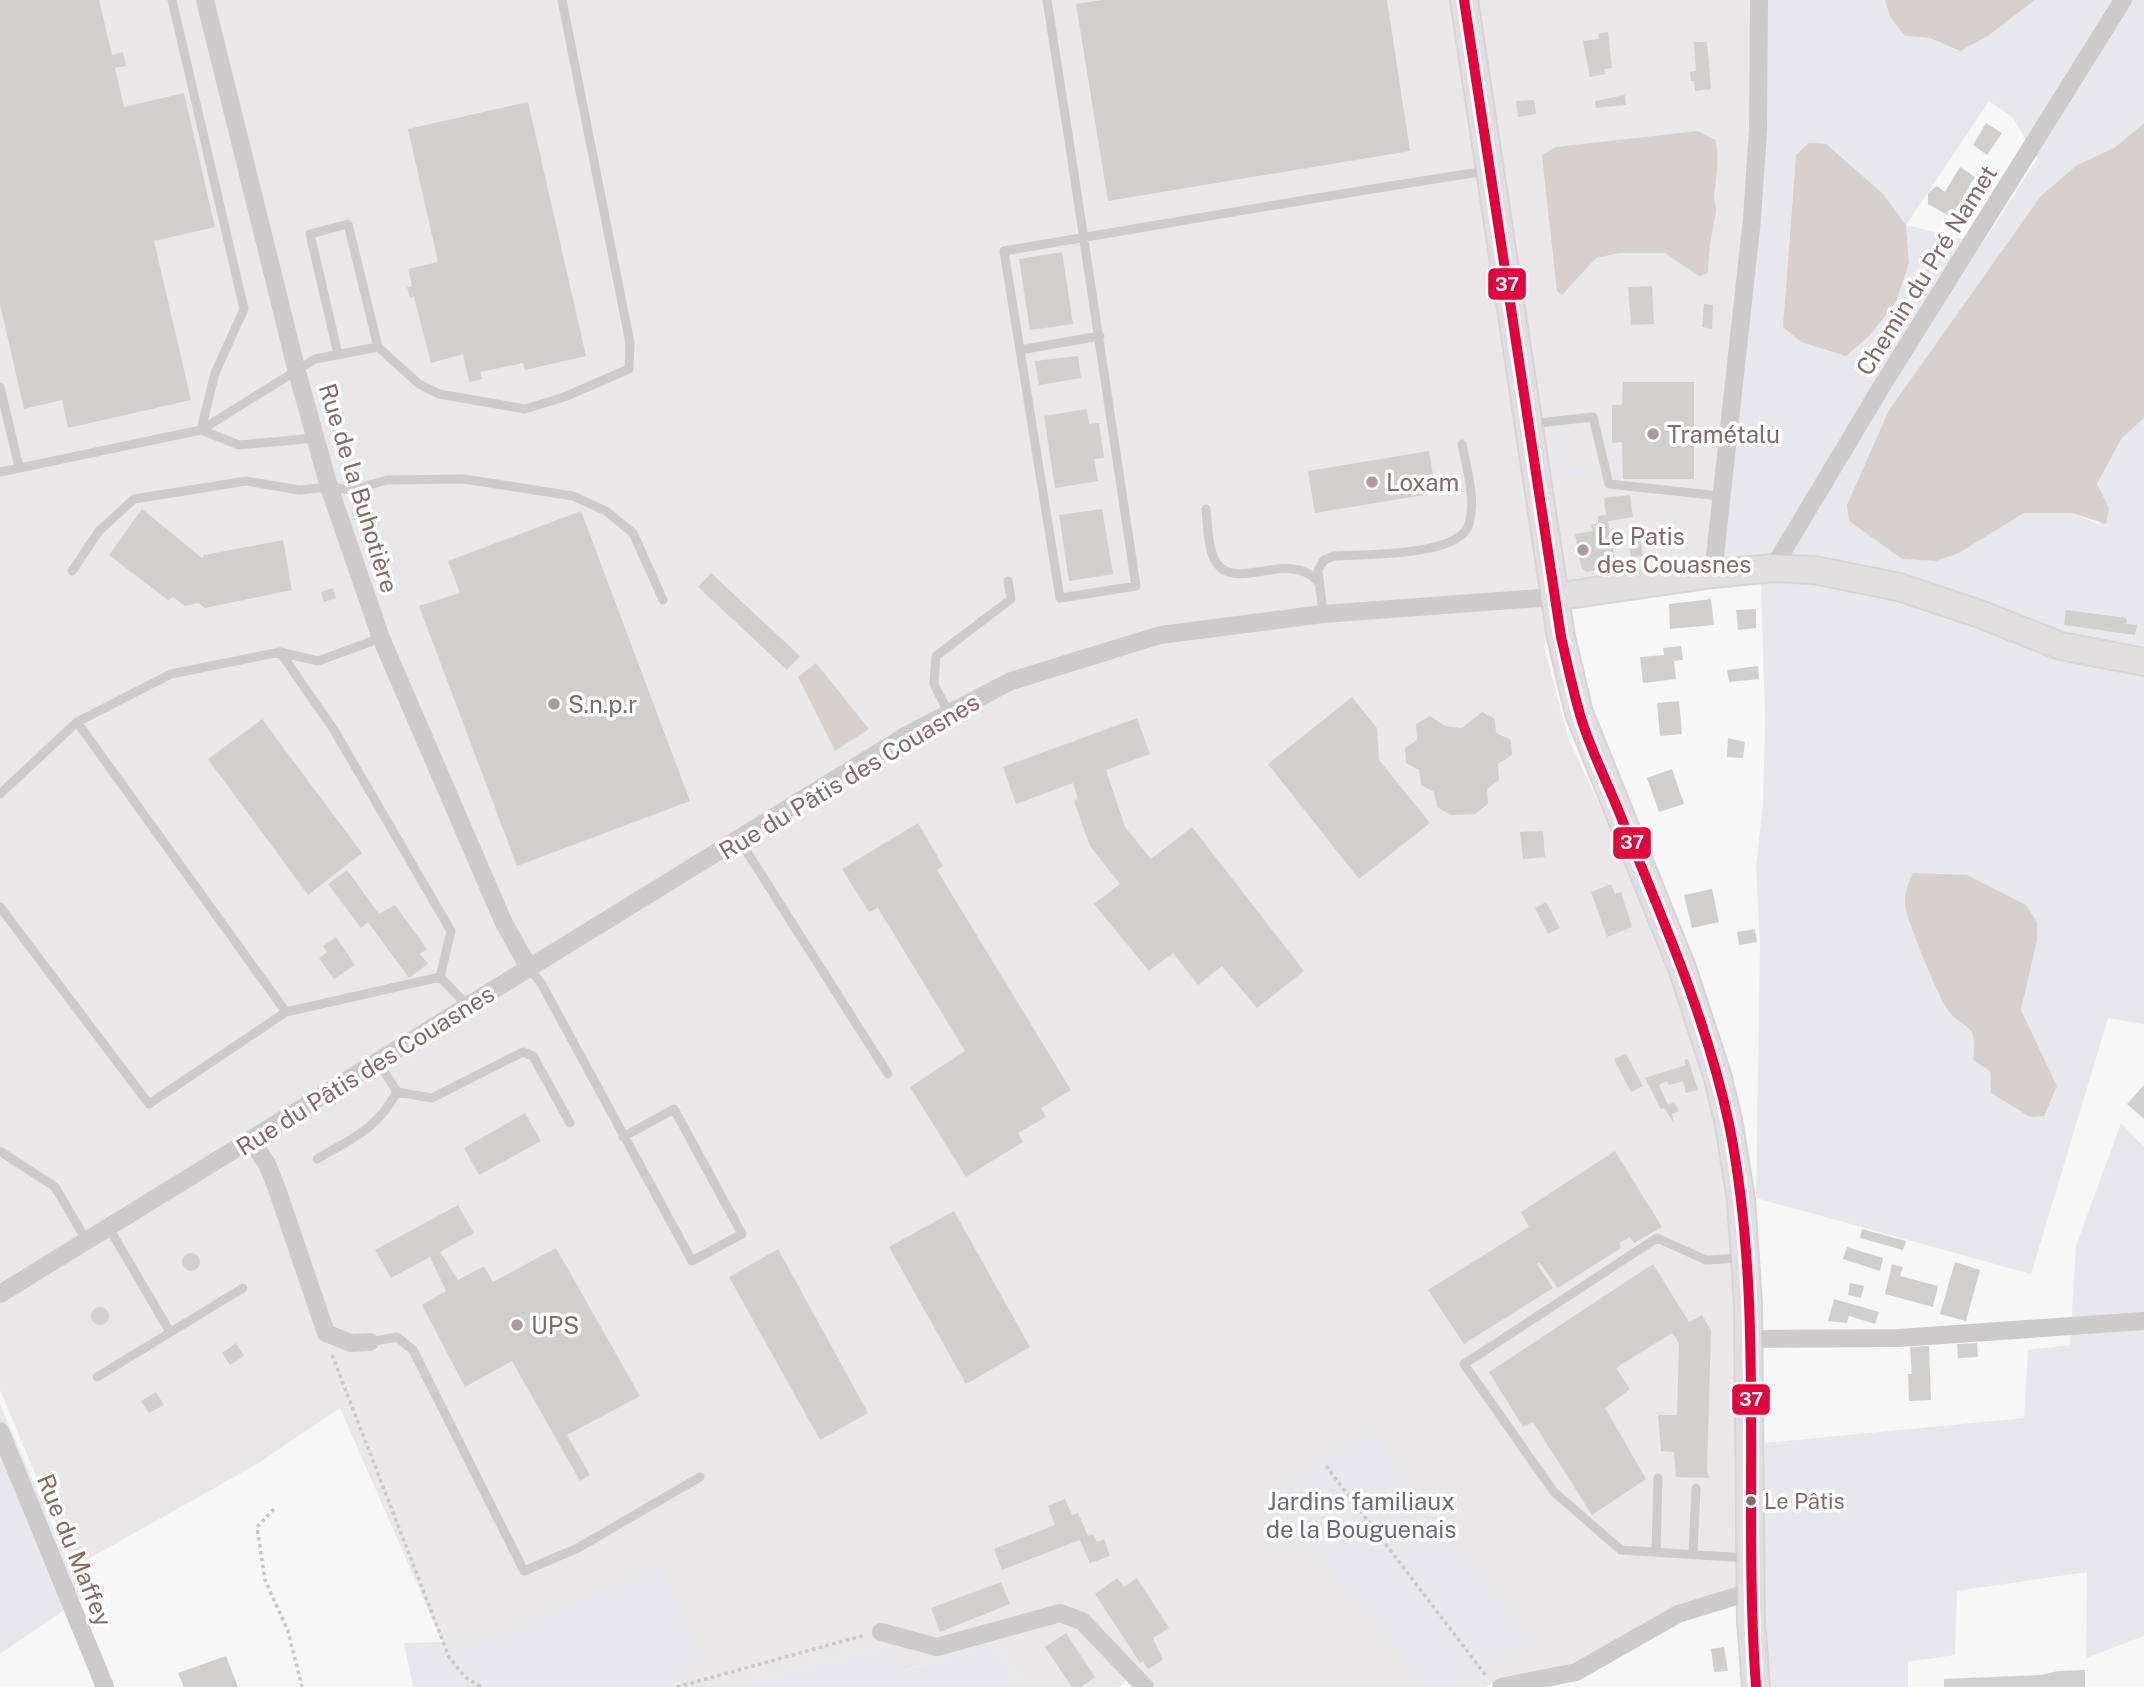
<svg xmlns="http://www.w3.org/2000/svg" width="2144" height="1687" font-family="'Public Sans',sans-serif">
  <rect width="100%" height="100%" fill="#f7f7f7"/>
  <!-- built -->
  <path fill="#e9e7e7" d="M0,0H1757L1749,201L1717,565L1554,597L1544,647L1569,740L1625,860L1682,999L1721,1135L1737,1278L1740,1590L1674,1615L1573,1663L1480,1687H1156L1134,1675L1118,1687H1022L993,1641L903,1671L889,1644L726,1687H470L449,1657L340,1408L257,1464L74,1567L0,1390Z"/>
  <!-- green -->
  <path fill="#e8e7eb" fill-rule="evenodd" d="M1757,0H1885L1890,17L1905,36L1930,38L1959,51L1988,36L2035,0H2144V123L2114,148L2077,165L1938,342L1889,410L1849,521L1902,559L1936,561L1959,553L2024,513H2072L2099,524L2109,508L2097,485L2122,438L2144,418V1024L2108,1018L2031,1274L1756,1198L1760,947L1756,867L1763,805L1765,719L1761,580L1717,565L1749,201ZM1989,101L2012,117L2038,158L1982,244L1906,225ZM1796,155L1906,225L1909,263L1902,280L1785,297ZM1906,888L2037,922V942L2021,1010L2057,1086L2030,1117L1991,1093L1990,1071L1973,1060L1975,1043L1970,1026L1946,1007L1906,909Z
    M1573,426L1578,434L1564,437L1569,469L1599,464L1600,473L1560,478L1552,429Z
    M1606,426H1612V442H1622L1623,478L1614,477Z
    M2121,1123L2144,1147V1636L2086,1658L2087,1572L1957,1591L1955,1655L1908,1662V1687H1771L1760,1635L1765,1443L2024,1418L2028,1350L2070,1345L2076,1246Z
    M0,1404L83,1597L0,1654Z
    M1368,1426L1532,1640L1455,1687H1425L1271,1496Z
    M661,1564L703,1659L672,1687H413L404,1643L482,1641Z
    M993,1641L1022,1687H726L889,1644L904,1671Z"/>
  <!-- water -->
  <path fill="#d7cece" d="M1885,0H2035L1988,36L1960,51L1930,38L1905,36L1890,17Z
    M2144,123V418L2122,438L2097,484L2109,508L2106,524L2072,513H2024L1959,553L1936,561L1902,559L1849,521L1847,505L1889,410L2041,196L2077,165L2114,148Z
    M1698,131L1715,140C1720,160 1716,176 1714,195C1713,201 1717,206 1716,212C1712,233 1708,251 1708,273L1699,276L1665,253H1619L1596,258L1562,295L1557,291L1542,155L1556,147Z
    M1809,143L1826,144L1882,193L1906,225L1909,263L1896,302L1869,336L1846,356L1801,342L1783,327L1796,155Z
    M816,663L869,729L835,751L798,677Z
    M1913,873L1967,875L2026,905L2037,922V941L2021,1010L2057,1086L2044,1116L2030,1117L1991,1093L1990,1071L1973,1060C1979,1018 1962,1033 1946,1007C1937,993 1910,927 1906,910C1903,897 1907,885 1913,873Z"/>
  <!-- building -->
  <path fill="#d1cece" d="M0,0H99L112,55L123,52L126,66L115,68L124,107L184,93L215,227L154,241L191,400L68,428L62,400L24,409L0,304Z
    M1102,0H1387L1410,151L1108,201L1076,4Z
    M1608,32L1612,68L1604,69L1605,74L1590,77L1583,41L1599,39L1598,34Z
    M1694,42H1707L1711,89L1695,91L1694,81H1691L1690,72L1696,71Z
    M1625,95L1626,105L1596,108L1595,101Z
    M1534,100L1536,114L1518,117L1516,101Z
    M528,102L586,356L525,370L523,363L480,372L482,379L469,382L463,354L431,363L414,297L410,298L407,287L412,286L408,269L438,262L408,129Z
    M1986,123L2002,133L1987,155L1973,145Z
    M1960,167L1975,177L1963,196L1967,199L1959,214L1956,212L1961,201L1951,217L1928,204V193L1937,186L1945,192Z
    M1062,252L1073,324L1030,330L1019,259Z
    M1652,286L1654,324L1631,325L1628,287Z
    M1704,304L1713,305L1712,329L1702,327Z
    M1078,356L1081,378L1039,385L1035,361Z
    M1623,382H1694V479H1623L1622,442L1612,443V405H1622Z
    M1087,409L1089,424L1099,423L1104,458L1094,459L1098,481L1055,488L1044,416Z
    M1429,451L1436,493L1315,513L1308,471Z
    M1630,495L1633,517L1608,521L1616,567L1586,572L1581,567L1575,534L1593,531L1591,525L1598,523V516L1606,515L1604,498Z
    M142,509L202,558L204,555L283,540L292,590L205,608L198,603L185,606L173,597L168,600L109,555Z
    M1102,509L1113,574L1069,581L1059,515Z
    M581,511L690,801L517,866L419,606L460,593L448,561Z
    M1639,529L1643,556L1631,558L1628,531Z
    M711,573L800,656L787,670L698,587Z
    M333,588L336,598L324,602L321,592Z
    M1711,599L1714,625L1670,629L1669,604Z
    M1756,609V628L1738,630L1736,610Z
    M2066,610L2127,618L2126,624L2137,625L2135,635L2064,625Z
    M1681,646L1683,660L1674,661L1676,679L1643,683L1640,657L1664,655L1663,648Z
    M1758,666L1759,679L1729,682L1727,670Z
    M1352,697L1377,728L1379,760L1430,823L1359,879L1268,764Z
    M1679,701L1682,734L1660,736L1657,703Z
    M1482,712L1495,719L1496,733L1511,740L1512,755L1498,764L1499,780L1487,789L1488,804L1475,814L1451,815L1437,807L1434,792L1421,785L1419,770L1406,763L1405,748L1417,740L1416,724L1430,716L1445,726L1462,728Z
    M1137,718L1150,754L1106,770L1125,827L1151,859L1192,827L1304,971L1257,1008L1222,966L1198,985L1173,953L1149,971L1094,904L1120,884L1090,846L1074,801L1078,799L1073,783L1016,804L1003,767Z
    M262,719L362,853L308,895L208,759Z
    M1728,738L1745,742L1743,758L1727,757Z
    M1672,769L1684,804L1659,812L1647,778Z
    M918,823L943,866L937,870L1071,1090L1041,1108L1046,1117L1018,1133L1023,1142L966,1177L910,1087L965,1051L878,908L869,912L842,869Z
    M1543,831L1545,857L1523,859L1520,832Z
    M347,870L379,914L395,905L427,949L420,954L428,964L409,978L368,922L361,928L328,884Z
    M1611,884L1615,894L1621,892L1632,927L1607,937L1591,892Z
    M1712,889L1719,922L1692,928L1684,895Z
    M1546,902L1560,928L1548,934L1535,908Z
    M1755,929L1757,942L1739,945L1737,932Z
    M336,937L355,965L334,979L319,958L327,952L323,946Z
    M1626,1054L1643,1086L1631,1092L1614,1059Z
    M1688,1059L1698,1090L1686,1093L1683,1081L1669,1085L1667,1081L1659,1085L1668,1105L1674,1102L1679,1111L1672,1114L1674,1123L1664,1108L1661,1109L1645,1078L1686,1065L1684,1060Z
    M2144,1085V1119L2127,1104Z
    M525,1113L541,1141L479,1175L464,1148Z
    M1615,1151L1662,1227L1634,1243L1630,1237L1619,1243L1621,1248L1558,1288L1539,1262L1537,1264L1553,1288L1464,1344L1428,1290L1529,1227L1521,1212Z
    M458,1205L474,1233L440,1252L458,1280L484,1266L493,1282L556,1248L640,1396L567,1435L590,1475L580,1481L512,1361L465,1387L422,1305L446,1291L430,1257L391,1278L375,1250Z
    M954,1211L1030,1347L966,1384L889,1247Z
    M1862,1229L1906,1241L1903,1250L1860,1238Z
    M1847,1247L1883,1258L1880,1271L1843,1259Z
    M778,1249L868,1413L820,1440L729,1277Z
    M182 1262a9 9 0 1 1 18 0a9 9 0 1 1-18 0Z
    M1955,1262L1980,1270L1966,1321L1940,1314Z
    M1653,1264L1689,1322L1702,1315L1711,1330L1707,1470L1709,1478L1676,1477L1674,1452L1661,1451L1658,1415H1677L1679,1343L1672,1333L1616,1368L1630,1389L1605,1408L1646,1479L1592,1515L1533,1422L1523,1427L1489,1372Z
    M1892,1264L1903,1267L1900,1276L1938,1286L1933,1307L1885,1294Z
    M1850,1283L1864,1286L1861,1298L1848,1295Z
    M1834,1299L1879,1312L1875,1324L1849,1316L1847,1323L1828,1321Z
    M91 1316a9 9 0 1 1 18 0a9 9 0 1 1-18 0Z
    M236,1343L244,1356L230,1365L222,1353Z
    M1977,1343L1978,1357L1958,1358L1957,1344Z
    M1929,1346L1931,1400L1909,1401L1908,1374H1912L1910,1347Z
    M156,1392L164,1405L149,1413L141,1401Z
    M1065,1499L1072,1515L1078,1513L1088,1536L1093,1534L1097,1542L1104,1539L1110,1556L1090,1563L1080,1540L1002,1570L994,1549L1055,1525L1048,1506Z
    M1117,1578L1124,1587L1137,1578L1169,1628L1153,1638L1163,1660L1148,1669L1143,1661L1140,1663L1095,1594Z
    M1001,1582L1010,1604L940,1632L931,1608Z
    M1066,1633L1095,1677L1081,1687H1072L1045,1647Z
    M1724,1647L1728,1671L1714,1672L1711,1649Z
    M226,1656L238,1687H184L178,1673Z
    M2085,1670V1687H1944V1679L2041,1675L2058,1671Z"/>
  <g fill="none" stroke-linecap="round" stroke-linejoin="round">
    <defs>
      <path id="secondary" d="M1464,0L1561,637L1579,713L1682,968L1718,1078L1729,1125L1741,1200L1748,1304L1751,1620L1756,1687
        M1554,597L1713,574L1773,568L1814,570L1899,587L1977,613L2061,646L2144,662"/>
    </defs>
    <!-- secondary casing -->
    <use href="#secondary" stroke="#d6d4d4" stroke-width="30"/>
    <!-- path -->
    <path stroke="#cac8c7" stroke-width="3.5" stroke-dasharray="3.5 3.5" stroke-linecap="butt" d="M332,1355L449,1657L465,1677L481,1687
      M1326,1466L1487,1677
      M274,1509L257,1527L265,1580L288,1631L302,1687
      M677,1687L865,1635"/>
    <!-- lane -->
    <path stroke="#cccaca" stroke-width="9" d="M172,0L244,309L215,373L201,430
      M1047,0C1078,195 1107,390 1136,586L1060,598L1004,251C1165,224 1326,195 1487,171
      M378,347L419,384L439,394L525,409L564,397L629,369L630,343L562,0
      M1020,350L1100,336
      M0,387L19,467
      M1530,424L1593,417L1609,484L1720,496
      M201,430L239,445L316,438
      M0,472L201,430L315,359L378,347L348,224L310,234L338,354
      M1206,509C1208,525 1207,555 1220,567C1242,588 1291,550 1318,582
      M72,571L99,531L134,499L246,481L299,490L329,487L352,490L387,480L464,479L573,496L606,511L633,533L663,600
      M1323,614L1318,570L1324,560L1334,556C1363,554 1460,557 1469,524C1476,498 1467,470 1462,444
      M280,652L334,730L451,931L440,977
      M949,714L934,684L936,656L1011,599L1008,581
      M77,722L286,1012
      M0,794L77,722L171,674L280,652L318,661L381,638
      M740,841L888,1074
      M0,907L149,1104L286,1012L440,977L468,1006
      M529,968L541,983L692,1261L742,1234L674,1109L623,1137
      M379,1063L397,1092L432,1098L523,1052L533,1056L570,1123
      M0,1151L55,1187L87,1241
      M317,1159C354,1137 375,1131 397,1092
      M109,1228L170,1332
      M1743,1258L1706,1260L1657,1238L1464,1364L1554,1492L1621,1550L1747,1558
      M370,1342L397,1337L413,1350L524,1571L578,1548L700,1477
      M97,1377L243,1288
      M1656,1552L1658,1478
      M1693,1554L1696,1488"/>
    <!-- street -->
    <path stroke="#cccaca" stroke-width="18" d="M205,0L297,372L329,487L381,638L503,921L529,968
      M1773,568L1880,389L2123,0
      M1713,574L1752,219L1758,130L1759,0
      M251,1140L267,1164L277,1189L326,1333L351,1343L370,1342
      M0,1294L907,735L1011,681L1160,635L1323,614L1554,597
      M1749,1339L1899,1338L2144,1321
      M0,1431L105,1687
      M881,1632L937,1647L1060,1613L1082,1621L1145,1687
      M1501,1687L1576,1672L1678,1614L1750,1592"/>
    <!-- secondary -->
    <use href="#secondary" stroke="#e0dede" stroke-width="26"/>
    <defs>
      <path id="bus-1" d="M1464,0L1561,637C1567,662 1572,687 1579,711C1588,745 1606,779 1619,812C1660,913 1706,1016 1729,1124C1766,1307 1742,1501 1756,1687"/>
    </defs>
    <!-- bus-1 casing -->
    <use href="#bus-1" stroke="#fff" stroke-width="16"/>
    <!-- bus-1 -->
    <use href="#bus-1" stroke="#e4003a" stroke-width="10"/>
  </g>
  <!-- markers -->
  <g fill="#ad9b9b" stroke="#fff" stroke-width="2.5">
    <circle cx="1653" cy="434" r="7"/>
    <circle cx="1372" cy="482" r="7"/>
    <circle cx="1583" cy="550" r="7"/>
    <circle cx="554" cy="704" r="7"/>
    <circle cx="517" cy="1325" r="7"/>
  </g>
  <circle fill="#856a69" stroke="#fff" stroke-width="2.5" cx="1751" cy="1501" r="6"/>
  <g text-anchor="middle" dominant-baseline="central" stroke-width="7" stroke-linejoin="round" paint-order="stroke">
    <!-- bus labels -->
    <g font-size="22" fill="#856a69" stroke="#fff" text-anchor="start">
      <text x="1764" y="1501">Le Pâtis</text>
    </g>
    <!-- street labels -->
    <g font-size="24" fill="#856a69" stroke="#fff">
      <text transform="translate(1926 270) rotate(-58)">Chemin du Pré Namet</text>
      <text transform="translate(359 488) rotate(73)">Rue de la Buhotière</text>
      <text transform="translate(849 776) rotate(-31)">Rue du Pâtis des Couasnes</text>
      <text transform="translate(365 1070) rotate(-32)">Rue du Pâtis des Couasnes</text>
      <text transform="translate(75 1550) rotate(68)">Rue du Maffey</text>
    </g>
    <!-- poi labels -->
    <g font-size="24" fill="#856a69" stroke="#fff" text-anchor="start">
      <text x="1667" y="434">Tramétalu</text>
      <text x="1386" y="482">Loxam</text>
      <text x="1597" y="536">Le Patis<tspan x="1597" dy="28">des Couasnes</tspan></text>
      <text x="568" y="704">S.n.p.r</text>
      <text x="531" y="1325">UPS</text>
    </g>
    <!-- park labels -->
    <g font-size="24" fill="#70687c" stroke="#fff">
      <text x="1361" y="1501">Jardins familiaux<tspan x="1361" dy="28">de la Bouguenais</tspan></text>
    </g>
  </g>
  <g stroke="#fff" stroke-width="2.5">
    <rect x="1487" y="267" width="40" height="34" rx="7" fill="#e4003a"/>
    <rect x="1612" y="826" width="40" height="34" rx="7" fill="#e4003a"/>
    <rect x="1731" y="1383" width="40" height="33" rx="7" fill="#e4003a"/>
  </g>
  <g font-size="19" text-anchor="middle" font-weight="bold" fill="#fff">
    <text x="1507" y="291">37</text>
    <text x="1632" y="849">37</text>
    <text x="1751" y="1406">37</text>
  </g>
</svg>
